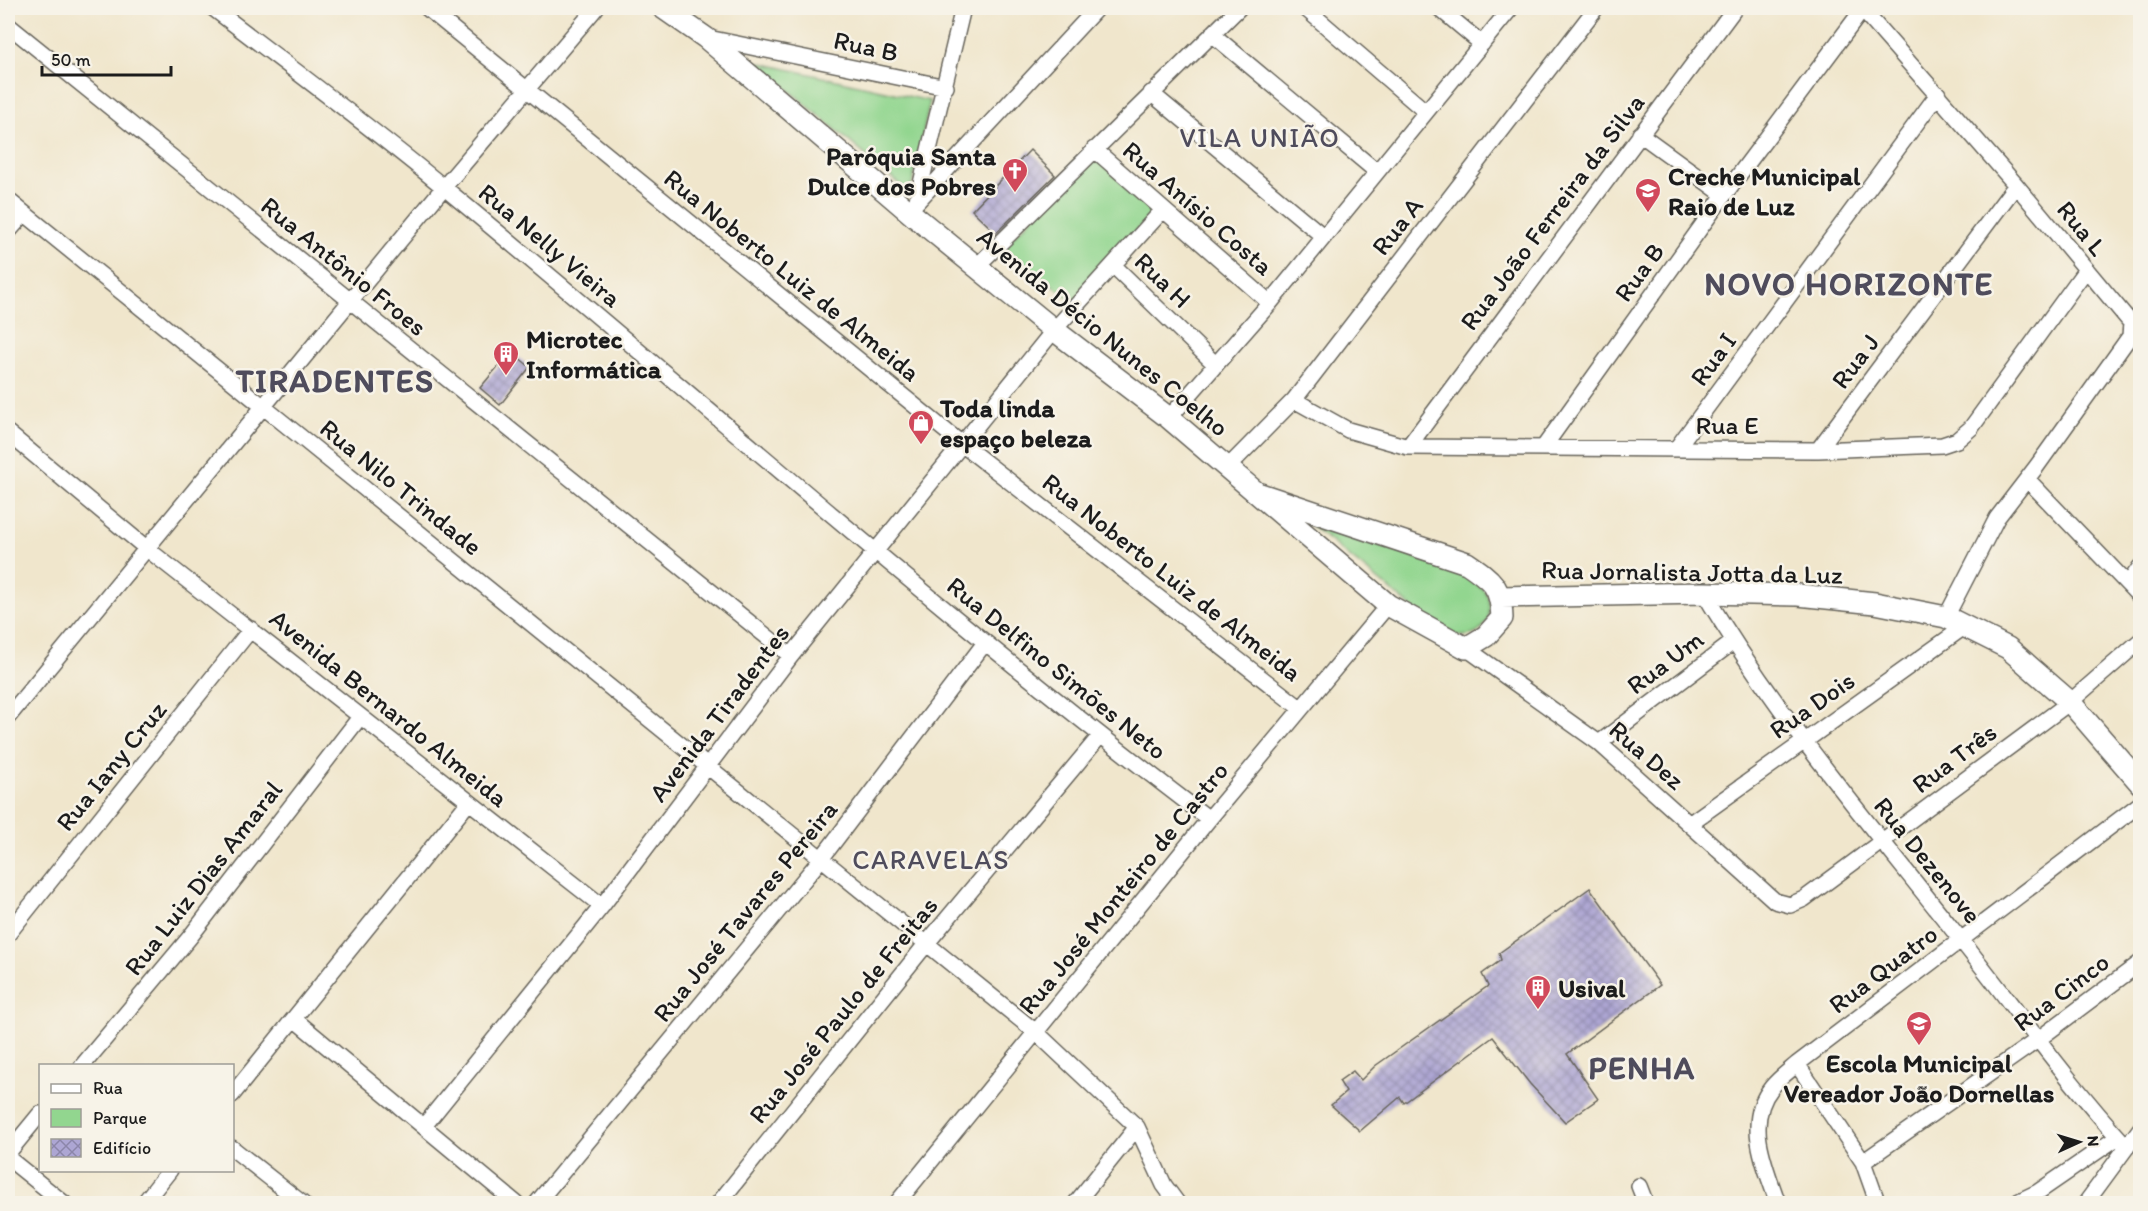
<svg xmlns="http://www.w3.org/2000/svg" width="2148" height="1211" font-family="Itim,sans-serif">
  <defs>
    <pattern id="building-cross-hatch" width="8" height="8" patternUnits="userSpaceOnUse" patternTransform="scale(1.5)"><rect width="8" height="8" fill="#ada6d3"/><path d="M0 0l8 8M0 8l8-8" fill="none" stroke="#8c86aa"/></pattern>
  </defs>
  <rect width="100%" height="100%" fill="#f7f3e8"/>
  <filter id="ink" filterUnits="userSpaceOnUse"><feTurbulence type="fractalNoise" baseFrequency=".0167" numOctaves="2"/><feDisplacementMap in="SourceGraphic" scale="12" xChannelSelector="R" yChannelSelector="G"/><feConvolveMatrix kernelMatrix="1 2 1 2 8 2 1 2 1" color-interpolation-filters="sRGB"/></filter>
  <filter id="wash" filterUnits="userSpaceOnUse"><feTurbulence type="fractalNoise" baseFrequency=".008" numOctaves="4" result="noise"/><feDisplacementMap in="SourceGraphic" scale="24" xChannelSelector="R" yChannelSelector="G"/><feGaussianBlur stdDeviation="1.35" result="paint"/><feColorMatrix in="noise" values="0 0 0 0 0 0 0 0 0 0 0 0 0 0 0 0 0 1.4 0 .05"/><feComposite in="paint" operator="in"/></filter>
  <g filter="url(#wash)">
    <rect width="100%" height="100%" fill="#f0e6cc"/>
    <!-- green -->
    <path fill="#92d68f" stroke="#577956" stroke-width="1.5" d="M756,62L930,101L910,193Z
      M1095,156L1153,212L1074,302L1003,247Z
      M1303,519L1464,574C1470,579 1478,584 1483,589C1493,601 1492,622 1478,632C1470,638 1455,636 1446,635Z"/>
    <g id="blocks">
      <!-- building -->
      <path fill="url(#building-cross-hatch)" d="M1030,150L1055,175L996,233L972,210Z
        M511,351L530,367L500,405L480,388Z
        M1590,888L1660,985L1567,1054L1598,1099L1565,1122L1530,1084L1493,1037L1404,1103L1400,1097L1360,1131L1331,1105L1346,1092L1339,1081L1353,1071L1361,1080L1375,1066L1488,986L1482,974L1501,960L1499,953Z"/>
    </g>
  </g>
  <g filter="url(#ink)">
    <use href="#blocks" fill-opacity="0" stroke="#66635a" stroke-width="1.5"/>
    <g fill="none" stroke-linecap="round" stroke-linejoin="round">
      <defs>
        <path id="street" d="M213,8C291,68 371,127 447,190C701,400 946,620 1209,819
          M427,8L963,445L1300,708
          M1305,8L1426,112
          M1439,8L1482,44
          M1861,8L2016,185L2131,323L2130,336L2037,466L1997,518L1946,617
          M8,25L791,656
          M1212,34L1376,171
          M708,38L946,87
          M1151,93L1324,237
          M1640,134L1724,195
          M1094,149L1270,303
          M8,200L1037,1033L1137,1127L1164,1185L1178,1204
          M917,200L963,8
          M916,203L1097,8
          M8,232L24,214
          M1113,265L1162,211
          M977,266L1239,8
          M1294,400L1348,430L1408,447L1818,450L1942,445L1957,440L1971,428L2085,271
          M1169,418L1270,303L1511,8
          M8,433L146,548L602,906
          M1408,447L1735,8
          M1543,448L1724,195L1863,9
          M1676,449L1938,94
          M1818,450L2016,185
          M1228,467L1294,400L1596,8
          M2027,479L2140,597
          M2129,583L2140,567
          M1704,593C1776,714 1866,820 1953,930C2011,1002 2064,1078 2127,1147
          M1466,648L1599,743L1775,901L1790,905L1804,899L2070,702L2140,641
          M8,717L444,187L596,8
          M1599,743L1733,642
          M1689,824L1964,627
          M8,934L251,629
          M294,1019L517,1204
          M1797,1064L1863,1162L1878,1204
          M82,1066L190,937L360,717
          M232,1095L468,803
          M424,1126L602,906L791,656L1054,330L1113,265L1216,365
          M232,1148L303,1204
          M8,1153L40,1114
          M8,1158L65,1204
          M1863,1162L2036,1041L2140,963
          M1639,1186L1646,1204
          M143,1204L170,1170
          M536,1204L821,859L984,644
          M718,1204L927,943L1100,736
          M896,1204L1209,819L1388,605
          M1075,1204L1137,1127
          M1778,1204C1766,1166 1743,1123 1772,1087C1779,1078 1789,1071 1797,1064L2140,804
          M2013,1204L2038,1192L2118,1137
          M2085,1204L2140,1129"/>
        <path id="secondary" d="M663,8L706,38L913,215L1054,330L1169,418L1388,605L1466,648L1486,636L1502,618C1501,586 1492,580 1467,563L1260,494
          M1501,597L1704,593L1798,595L1875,603L1946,617L2008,648L2070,702L2140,783"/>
      </defs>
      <!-- street casing -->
      <use href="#street" stroke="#66635a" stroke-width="18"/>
      <!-- secondary casing -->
      <use href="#secondary" stroke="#66635a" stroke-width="24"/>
      <!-- street -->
      <use href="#street" stroke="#fff" stroke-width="15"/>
      <!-- secondary -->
      <use href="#secondary" stroke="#fff" stroke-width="21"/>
    </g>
  </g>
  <!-- icons -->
  <defs>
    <symbol id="church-pin" viewBox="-11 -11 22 30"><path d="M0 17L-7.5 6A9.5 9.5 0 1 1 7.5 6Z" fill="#d1495b" stroke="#f7f3e8"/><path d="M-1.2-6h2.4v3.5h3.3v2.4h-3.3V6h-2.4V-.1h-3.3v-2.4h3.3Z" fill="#fff"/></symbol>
    <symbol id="school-pin" viewBox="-11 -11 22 30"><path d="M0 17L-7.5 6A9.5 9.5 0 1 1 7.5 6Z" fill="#d1495b" stroke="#f7f3e8"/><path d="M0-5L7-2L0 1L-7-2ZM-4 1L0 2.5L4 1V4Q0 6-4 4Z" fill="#fff"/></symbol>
    <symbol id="building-pin" viewBox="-11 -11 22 30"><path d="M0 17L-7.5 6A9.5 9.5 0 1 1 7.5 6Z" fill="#d1495b" stroke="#f7f3e8"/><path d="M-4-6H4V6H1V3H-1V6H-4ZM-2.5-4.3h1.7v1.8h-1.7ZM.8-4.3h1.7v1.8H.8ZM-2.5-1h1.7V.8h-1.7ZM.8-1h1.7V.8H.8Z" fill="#fff"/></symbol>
    <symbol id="shop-pin" viewBox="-11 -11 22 30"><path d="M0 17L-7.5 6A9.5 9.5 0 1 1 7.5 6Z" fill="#d1495b" stroke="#f7f3e8"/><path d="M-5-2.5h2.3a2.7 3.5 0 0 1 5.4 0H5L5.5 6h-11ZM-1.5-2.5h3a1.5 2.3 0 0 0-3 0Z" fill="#fff"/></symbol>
  </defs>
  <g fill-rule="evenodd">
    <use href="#church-pin" x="1000" y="156" width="30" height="40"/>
    <use href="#school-pin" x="1633" y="176" width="30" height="40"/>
    <use href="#building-pin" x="491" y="339" width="30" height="40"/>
    <use href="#shop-pin" x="906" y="408" width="30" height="40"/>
    <use href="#building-pin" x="1523" y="973" width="30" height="40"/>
    <use href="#school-pin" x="1904" y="1009" width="30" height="40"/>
  </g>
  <g text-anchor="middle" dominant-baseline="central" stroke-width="5" stroke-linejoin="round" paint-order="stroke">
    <!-- street labels -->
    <g font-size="26" fill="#1c1c1c" stroke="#f7f3e8">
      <text transform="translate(866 46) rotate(12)">Rua B</text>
      <text transform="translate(1198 208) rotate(41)">Rua Anísio Costa</text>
      <text transform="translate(1552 212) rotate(-53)">Rua João Ferreira da Silva</text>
      <text transform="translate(1397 226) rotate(-52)">Rua A</text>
      <text transform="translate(2082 228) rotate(51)">Rua L</text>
      <text transform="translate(550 245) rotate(40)">Rua Nelly Vieira</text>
      <text transform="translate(344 266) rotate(39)">Rua Antônio Froes</text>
      <text transform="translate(1639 272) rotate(-54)">Rua B</text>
      <text transform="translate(792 275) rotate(39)">Rua Noberto Luiz de Almeida</text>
      <text transform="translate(1163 280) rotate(44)">Rua H</text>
      <text transform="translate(1103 332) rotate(39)">Avenida Décio Nunes Coelho</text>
      <text transform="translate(1713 359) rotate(-54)">Rua I</text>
      <text transform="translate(1855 361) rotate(-53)">Rua J</text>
      <text x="1727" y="425">Rua E</text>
      <text transform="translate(401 487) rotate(39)">Rua Nilo Trindade</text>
      <text transform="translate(1692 572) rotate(1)">Rua Jornalista Jotta da Luz</text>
      <text transform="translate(1172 577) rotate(38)">Rua Noberto Luiz de Almeida</text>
      <text transform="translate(1665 662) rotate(-37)">Rua Um</text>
      <text transform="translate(1057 668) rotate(39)">Rua Delfino Simões Neto</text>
      <text transform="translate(1812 705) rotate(-35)">Rua Dois</text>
      <text transform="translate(389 708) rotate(39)">Avenida Bernardo Almeida</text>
      <text transform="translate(719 713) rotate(-53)">Avenida Tiradentes</text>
      <text transform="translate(1647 755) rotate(41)">Rua Dez</text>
      <text transform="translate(1954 758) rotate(-37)">Rua Três</text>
      <text transform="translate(111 766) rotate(-51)">Rua Iany Cruz</text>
      <text transform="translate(1928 860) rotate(51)">Rua Dezenove</text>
      <text transform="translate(203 878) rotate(-52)">Rua Luiz Dias Amaral</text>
      <text transform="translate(1123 888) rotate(-51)">Rua José Monteiro de Castro</text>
      <text transform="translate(745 911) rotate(-51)">Rua José Tavares Pereira</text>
      <text transform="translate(1883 969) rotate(-37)">Rua Quatro</text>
      <text transform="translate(2061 992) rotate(-37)">Rua Cinco</text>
      <text transform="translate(843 1010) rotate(-51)">Rua José Paulo de Freitas</text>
    </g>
    <!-- poi labels -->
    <g font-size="26" font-weight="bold" fill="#1c1c1c" stroke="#f7f3e8" text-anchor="start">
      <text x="996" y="156" text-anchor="end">Paróquia Santa<tspan x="996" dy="30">Dulce dos Pobres</tspan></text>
      <text x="1668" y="176">Creche Municipal<tspan x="1668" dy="30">Raio de Luz</tspan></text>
      <text x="526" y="339">Microtec<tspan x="526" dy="30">Informática</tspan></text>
      <text x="940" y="408">Toda linda<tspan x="940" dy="30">espaço beleza</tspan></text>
      <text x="1558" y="988">Usival</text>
      <text x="1919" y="1063" text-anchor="middle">Escola Municipal<tspan x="1919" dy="30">Vereador João Dornellas</tspan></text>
    </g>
    <!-- neighbourhood labels -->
    <g font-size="27" letter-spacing="1.5" fill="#4f4c5c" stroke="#f7f3e8">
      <text x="1260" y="137">VILA UNIÃO</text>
      <text x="931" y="859">CARAVELAS</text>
    </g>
    <!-- district labels -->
    <g font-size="32" font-weight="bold" letter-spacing="1.5" fill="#4f4c5c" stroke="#f7f3e8">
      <text x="1849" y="284">NOVO HORIZONTE</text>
      <text x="335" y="381">TIRADENTES</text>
      <text x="1642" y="1068">PENHA</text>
    </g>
  </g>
  <!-- margin -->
  <rect width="2148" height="1211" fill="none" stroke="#f7f3e8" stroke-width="30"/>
  <!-- legend -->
  <rect x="39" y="1064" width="195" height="108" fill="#f7f3e8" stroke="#9f9d96" stroke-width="1.5"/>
  <rect x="51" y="1084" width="30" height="9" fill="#ffffff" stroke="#9f9d96" stroke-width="1.5"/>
  <text x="93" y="1094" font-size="18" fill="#1c1c1c">Rua</text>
  <rect x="51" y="1109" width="30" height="18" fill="#92d68f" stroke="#9f9d96" stroke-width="1.5"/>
  <text x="93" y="1124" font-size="18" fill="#1c1c1c">Parque</text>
  <rect x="51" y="1139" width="30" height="18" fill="url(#building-cross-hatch)" stroke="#9f9d96" stroke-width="1.5"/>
  <text x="93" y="1154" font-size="18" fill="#1c1c1c">Edifício</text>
  <!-- north arrow -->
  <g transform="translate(2079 1142) rotate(86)" stroke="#f7f3e8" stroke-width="4.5" paint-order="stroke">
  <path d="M0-4.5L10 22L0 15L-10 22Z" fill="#1c1c1c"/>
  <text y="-9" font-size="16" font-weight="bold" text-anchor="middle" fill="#1c1c1c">N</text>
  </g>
  <!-- scale -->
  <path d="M42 66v9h129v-9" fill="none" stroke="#1c1c1c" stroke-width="3"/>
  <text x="51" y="66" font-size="18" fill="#1c1c1c" stroke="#f7f3e8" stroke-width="4.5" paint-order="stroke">50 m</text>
</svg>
